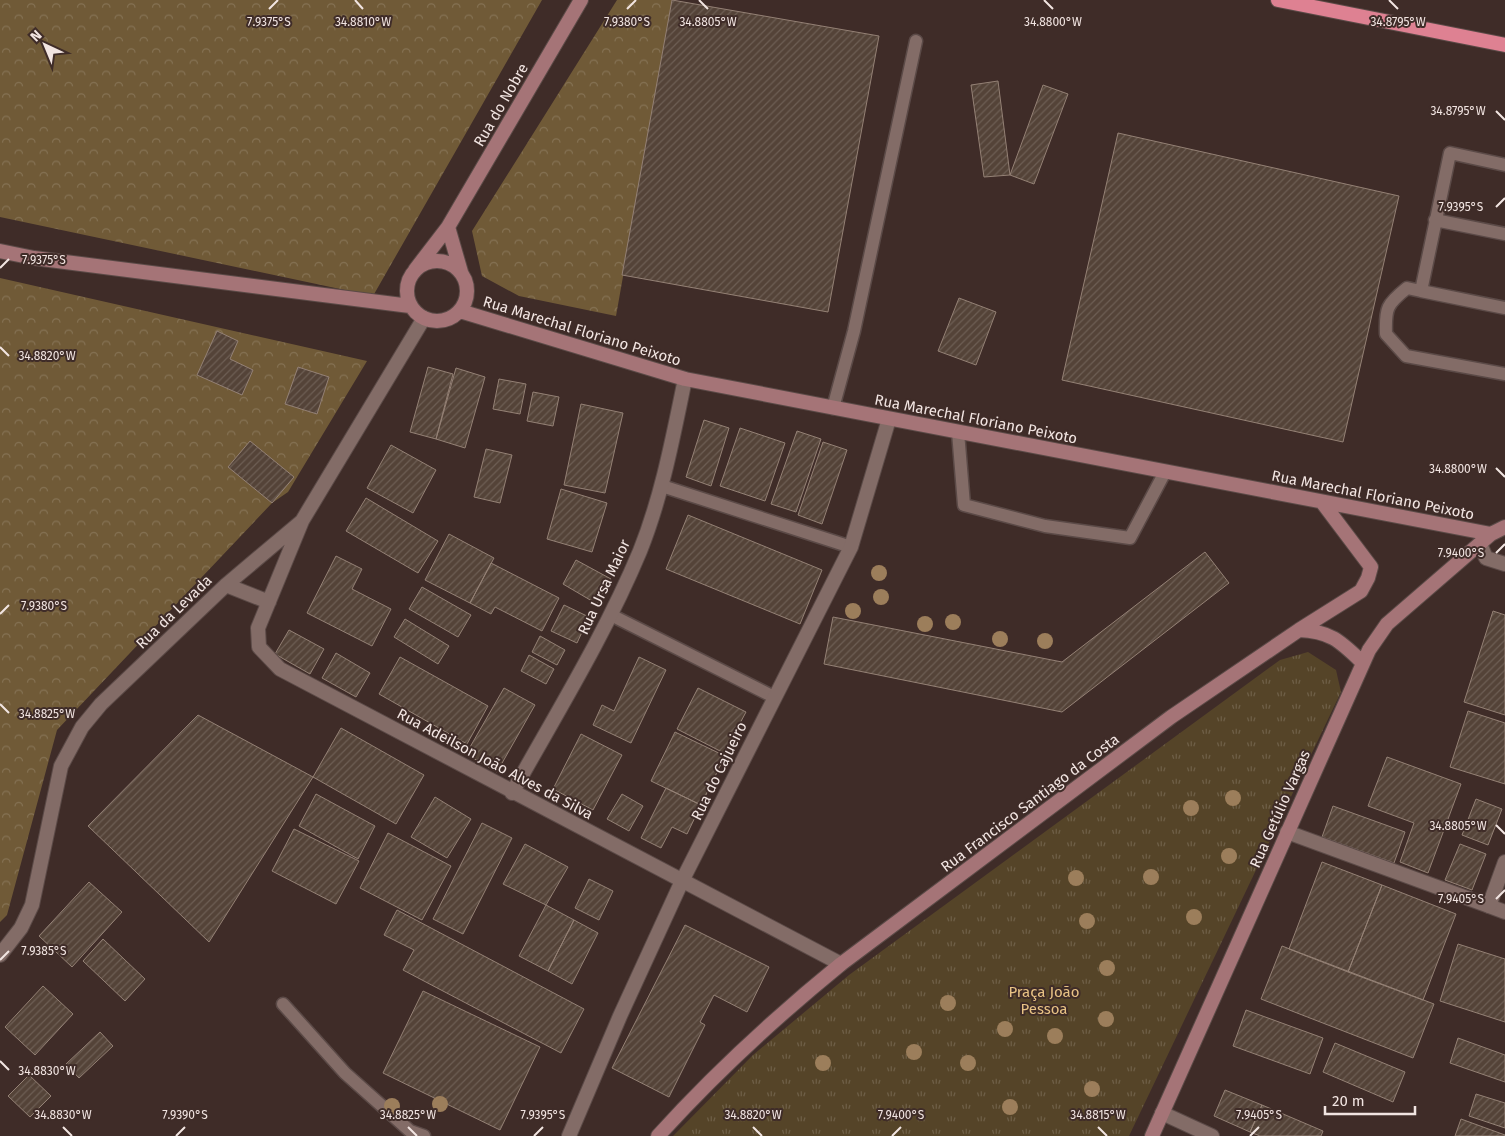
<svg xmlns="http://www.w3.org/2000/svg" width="1505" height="1136" font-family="'Fira Sans',sans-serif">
  <defs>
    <pattern id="forest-crowns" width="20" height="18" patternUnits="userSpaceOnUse" patternTransform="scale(1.25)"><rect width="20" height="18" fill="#705a37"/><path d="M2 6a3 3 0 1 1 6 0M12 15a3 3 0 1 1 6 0" fill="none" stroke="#857254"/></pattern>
    <pattern id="park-tufts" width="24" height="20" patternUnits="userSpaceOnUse" patternTransform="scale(1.25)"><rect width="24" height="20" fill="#554428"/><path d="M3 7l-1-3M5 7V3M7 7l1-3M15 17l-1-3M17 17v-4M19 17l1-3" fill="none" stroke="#6e5f47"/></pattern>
    <pattern id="building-hatch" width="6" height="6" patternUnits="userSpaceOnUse" patternTransform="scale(1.25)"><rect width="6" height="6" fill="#544338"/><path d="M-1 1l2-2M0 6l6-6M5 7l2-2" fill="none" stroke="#6d5e54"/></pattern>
  </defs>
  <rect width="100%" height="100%" fill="#3f2c28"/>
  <!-- forest -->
  <path fill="url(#forest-crowns)" d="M0,0H542L373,296L0,217Z
    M617,0H672L616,316L519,296L482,276L472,231Z
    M0,278L367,361L288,492L272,503L57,730L7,915L0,922Z"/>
  <!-- park -->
  <path fill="url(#park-tufts)" d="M1308,652L1336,670L1341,692L1129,1136H673L753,1055L849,975L1280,660Z"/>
  <!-- building -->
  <path fill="url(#building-hatch)" stroke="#948175" d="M672,0L879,36L828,312L622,275Z
    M998,81L1010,175L984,177L971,85Z
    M1043,85L1068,94L1034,184L1010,175Z
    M1118,133L1399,196L1343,442L1062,380Z
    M959,298L996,312L976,365L938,351Z
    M217,331L238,341L230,359L253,370L242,395L197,375Z
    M298,367L329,377L317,414L285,404Z
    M428,367L453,374L436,439L410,432Z
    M456,368L485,377L465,448L436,439Z
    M499,379L526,384L520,414L493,409Z
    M533,392L559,397L553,426L527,421Z
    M581,404L623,413L605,493L564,485Z
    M704,420L729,428L711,486L686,477Z
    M740,428L785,443L765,501L720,486Z
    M797,431L821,439L796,512L771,504Z
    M250,441L294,477L272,503L228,467Z
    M823,442L847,450L822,524L798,515Z
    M391,445L436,470L413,513L367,488Z
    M486,449L512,455L500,503L474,497Z
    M561,489L607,503L592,552L547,539Z
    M366,498L438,541L418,573L346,531Z
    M688,515L822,570L800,624L666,569Z
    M449,534L494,558L470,603L425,580Z
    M1205,552L1229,583L1062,712L824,664L833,617L1062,662Z
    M336,556L362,569L352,589L391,609L372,646L307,613Z
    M576,560L611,579L597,604L563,584Z
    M491,563L559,598L542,631L495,607L491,614L470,603Z
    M422,587L471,615L458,637L409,609Z
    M564,605L589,617L577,643L551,631Z
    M1493,611L1505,615V715L1464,702Z
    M405,619L449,646L438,664L394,637Z
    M289,630L324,649L310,674L275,654Z
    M540,636L565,650L557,665L532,652Z
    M336,653L370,673L356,697L322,678Z
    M529,655L554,669L546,684L521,671Z
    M400,657L488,706L467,744L379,694Z
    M639,657L666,670L631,743L593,725L602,705L614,711Z
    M504,688L535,705L497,772L466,754Z
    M698,688L746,712L724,753L677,729Z
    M1468,711L1505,723V784L1450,767Z
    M198,715L313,777L209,942L88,826Z
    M341,728L424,775L396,824L313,777Z
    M675,732L725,756L701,805L651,781Z
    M581,734L622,755L593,810L553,789Z
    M1387,757L1461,784L1428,873L1400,862L1414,823L1368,806Z
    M666,788L701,805L687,834L672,827L661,848L641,838Z
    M316,794L375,826L358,859L299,826Z
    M622,794L643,806L629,831L607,819Z
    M435,797L471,819L447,858L411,837Z
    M1476,799L1502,809L1488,845L1462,835Z
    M1333,806L1405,832L1394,863L1322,837Z
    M482,823L512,838L463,934L433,919Z
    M294,829L359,861L336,904L272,871Z
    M388,833L451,866L422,920L360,888Z
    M525,844L568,867L546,905L503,884Z
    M1460,844L1486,854L1472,890L1445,880Z
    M1322,862L1382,885L1348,972L1289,949Z
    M589,879L613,891L599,920L575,908Z
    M89,882L122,912L72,967L39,936Z
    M1382,885L1456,914L1423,1000L1348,972Z
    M546,905L574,920L548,971L519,956Z
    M397,910L584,1009L561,1053L403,970L414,950L384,935Z
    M574,920L598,933L572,984L548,971Z
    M685,925L769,967L747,1012L714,995L700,1022L705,1025L669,1097L612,1068Z
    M103,939L145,979L125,1001L83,961Z
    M1458,944L1505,959V1022L1440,1001Z
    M1282,946L1434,1004L1413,1058L1261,999Z
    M43,986L73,1014L35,1055L5,1027Z
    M423,991L540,1047L500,1130L383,1073Z
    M1246,1010L1323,1038L1310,1074L1233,1046Z
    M100,1032L113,1046L79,1078L66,1064Z
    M1458,1038L1505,1055V1082L1450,1063Z
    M1335,1043L1405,1072L1393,1102L1323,1072Z
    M29,1075L51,1096L30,1117L8,1096Z
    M1225,1090L1262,1105L1250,1132L1214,1116Z
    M1476,1094L1505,1103V1128L1469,1116Z
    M1262,1105L1323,1131L1321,1136H1260L1250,1132Z
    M1461,1119L1505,1135V1136H1455Z"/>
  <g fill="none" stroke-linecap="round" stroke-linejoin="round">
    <defs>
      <path id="service" d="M1505,165L1450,153L1421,291L1407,288C1387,304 1385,308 1386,334L1406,356L1505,374
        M1435,220L1505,234
        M1421,291L1505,308
        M833,408L854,331L916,41
        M958,432L964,505L1045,526L1130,538L1165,472
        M662,486L851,547
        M611,615L774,697
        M283,1004L345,1073L410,1131L424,1136"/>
      <path id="pedestrian" d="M1489,906L1505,912"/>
      <path id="minor" d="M1480,544L1486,558L1505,564
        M512,793C556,714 605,635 640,551C662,496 673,437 685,379
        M1287,832L1489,906L1505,862
        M1162,1113L1212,1136"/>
      <path id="tertiary" d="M302,521L258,628L259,647L280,669L841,964
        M226,585L269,602
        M0,955L21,928L32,905L61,766L82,727L101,704L226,585L302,521L424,318
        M569,1136L620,1016L682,881L851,547L889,419"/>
      <path id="secondary" d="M448,227L461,272
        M0,251L34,258L410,306
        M407 291a30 30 0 1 1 60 0a30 30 0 1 1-60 0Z
        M415,270L448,227L581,0
        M460,311L685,379L1491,534
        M1299,630C1331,631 1341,642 1363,663
        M658,1136C714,1074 776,1017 841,964L1171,717L1299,630L1361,591L1368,578L1371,567L1322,502
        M1152,1136L1369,650L1387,624L1491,534L1505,527"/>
      <path id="trunk" d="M1278,0L1505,45"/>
    </defs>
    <!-- service casing -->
    <use href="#service" stroke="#5b4a47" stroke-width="15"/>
    <!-- pedestrian casing -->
    <use href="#pedestrian" stroke="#5b4a47" stroke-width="16"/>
    <!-- minor casing -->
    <use href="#minor" stroke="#5b4a47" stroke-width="16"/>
    <!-- tertiary casing -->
    <use href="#tertiary" stroke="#5b4a47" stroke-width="16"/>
    <!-- secondary casing -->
    <use href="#secondary" stroke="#5b4a47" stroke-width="16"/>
    <!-- trunk casing -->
    <use href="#trunk" stroke="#5b4a47" stroke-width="16"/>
    <!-- service -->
    <use href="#service" stroke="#836c67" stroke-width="12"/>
    <!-- pedestrian -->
    <use href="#pedestrian" stroke="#836c67" stroke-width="14"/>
    <!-- minor -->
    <use href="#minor" stroke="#836c67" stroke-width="14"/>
    <!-- tertiary -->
    <use href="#tertiary" stroke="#836c67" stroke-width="14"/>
    <!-- secondary -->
    <use href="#secondary" stroke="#a57477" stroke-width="14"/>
    <!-- trunk -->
    <use href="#trunk" stroke="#de8192" stroke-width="14"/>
  </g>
  <!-- trees -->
  <g fill="#9c7e5b">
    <circle cx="879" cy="573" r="8"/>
    <circle cx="881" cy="597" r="8"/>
    <circle cx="853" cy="611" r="8"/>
    <circle cx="953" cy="622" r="8"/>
    <circle cx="925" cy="624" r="8"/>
    <circle cx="1000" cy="639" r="8"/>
    <circle cx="1045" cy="641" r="8"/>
    <circle cx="1233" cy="798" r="8"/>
    <circle cx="1191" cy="808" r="8"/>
    <circle cx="1229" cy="856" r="8"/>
    <circle cx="1151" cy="877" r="8"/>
    <circle cx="1076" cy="878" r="8"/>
    <circle cx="1194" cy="917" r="8"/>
    <circle cx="1087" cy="921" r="8"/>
    <circle cx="1107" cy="968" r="8"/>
    <circle cx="948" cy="1003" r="8"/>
    <circle cx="1106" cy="1019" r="8"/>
    <circle cx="1005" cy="1029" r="8"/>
    <circle cx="1055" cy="1036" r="8"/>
    <circle cx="914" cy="1052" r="8"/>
    <circle cx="823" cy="1063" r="8"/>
    <circle cx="968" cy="1063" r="8"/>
    <circle cx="1092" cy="1089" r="8"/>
    <circle cx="440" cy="1104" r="8"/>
    <circle cx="392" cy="1106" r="8"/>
    <circle cx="1010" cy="1107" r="8"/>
  </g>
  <!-- ticks -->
  <path fill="none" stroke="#f2e5e2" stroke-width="2" d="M355,0L363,9M699,0L708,9M1044,0L1053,9M1389,0L1398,9M269,9L278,0M627,9L636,0M1496,111L1505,120M1496,207L1505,198M0,268L9,259M0,347L9,356M1496,468L1505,477M1496,553L1505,544M0,614L9,605M0,704L9,713M1496,825L1505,834M1496,899L1505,890M0,960L9,951M0,1061L9,1070M63,1127L72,1136M408,1127L417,1136M753,1127L762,1136M1098,1127L1107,1136M176,1136L185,1127M534,1136L543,1127M892,1136L901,1127M1250,1136L1259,1127"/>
  <g text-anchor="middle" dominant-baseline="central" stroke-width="4" stroke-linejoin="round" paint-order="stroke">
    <!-- street labels -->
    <g font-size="15" fill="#f2e5e2" stroke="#3f2c28">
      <text transform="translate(501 105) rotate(-60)">Rua do Nobre</text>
      <text transform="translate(582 331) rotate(17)">Rua Marechal Floriano Peixoto</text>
      <text transform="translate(976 419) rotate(11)">Rua Marechal Floriano Peixoto</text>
      <text transform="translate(1373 495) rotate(11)">Rua Marechal Floriano Peixoto</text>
      <text transform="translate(604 587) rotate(-65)">Rua Ursa Maior</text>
      <text transform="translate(174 612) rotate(-44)">Rua da Levada</text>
      <text transform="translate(495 764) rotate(28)">Rua Adeilson João Alves da Silva</text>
      <text transform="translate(719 771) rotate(-64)">Rua do Cajueiro</text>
      <text transform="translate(1030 803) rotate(-37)">Rua Francisco Santiago da Costa</text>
      <text transform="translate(1280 809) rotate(-66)">Rua Getúlio Vargas</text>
    </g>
    <!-- park labels -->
    <g font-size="15" fill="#e8c285" stroke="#3f2c28">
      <text x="1044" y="992">Praça João<tspan x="1044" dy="17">Pessoa</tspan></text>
    </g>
  </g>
  <g font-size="12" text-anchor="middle" fill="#f2e5e2" stroke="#3f2c28" stroke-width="4" stroke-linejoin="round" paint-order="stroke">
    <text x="269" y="26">7.9375°S</text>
    <text x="627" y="26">7.9380°S</text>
    <text x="1053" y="26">34.8800°W</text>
    <text x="1398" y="26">34.8795°W</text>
    <text x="363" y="26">34.8810°W</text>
    <text x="708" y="26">34.8805°W</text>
    <text x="1458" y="115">34.8795°W</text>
    <text x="1461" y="211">7.9395°S</text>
    <text x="44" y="264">7.9375°S</text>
    <text x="47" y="360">34.8820°W</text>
    <text x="1458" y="473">34.8800°W</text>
    <text x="1461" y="557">7.9400°S</text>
    <text x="44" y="610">7.9380°S</text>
    <text x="47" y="718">34.8825°W</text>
    <text x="1458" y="830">34.8805°W</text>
    <text x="1461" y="903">7.9405°S</text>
    <text x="44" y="955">7.9385°S</text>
    <text x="47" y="1075">34.8830°W</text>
    <text x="63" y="1119">34.8830°W</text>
    <text x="408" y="1119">34.8825°W</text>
    <text x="753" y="1119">34.8820°W</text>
    <text x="1098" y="1119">34.8815°W</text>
    <text x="185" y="1119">7.9390°S</text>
    <text x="543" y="1119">7.9395°S</text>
    <text x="901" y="1119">7.9400°S</text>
    <text x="1259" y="1119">7.9405°S</text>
  </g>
  <!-- north arrow -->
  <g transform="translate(45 45) rotate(316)" stroke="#3f2c28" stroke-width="4" paint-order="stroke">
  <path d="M0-4L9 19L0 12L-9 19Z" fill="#f2e5e2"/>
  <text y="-8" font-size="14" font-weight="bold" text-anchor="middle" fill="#f2e5e2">N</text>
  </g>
  <!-- scale -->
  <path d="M1325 1106v8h90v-8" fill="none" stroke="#f2e5e2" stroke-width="2.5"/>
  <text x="1332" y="1106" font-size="15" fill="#f2e5e2" stroke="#3f2c28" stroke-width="4" paint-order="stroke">20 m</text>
</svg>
